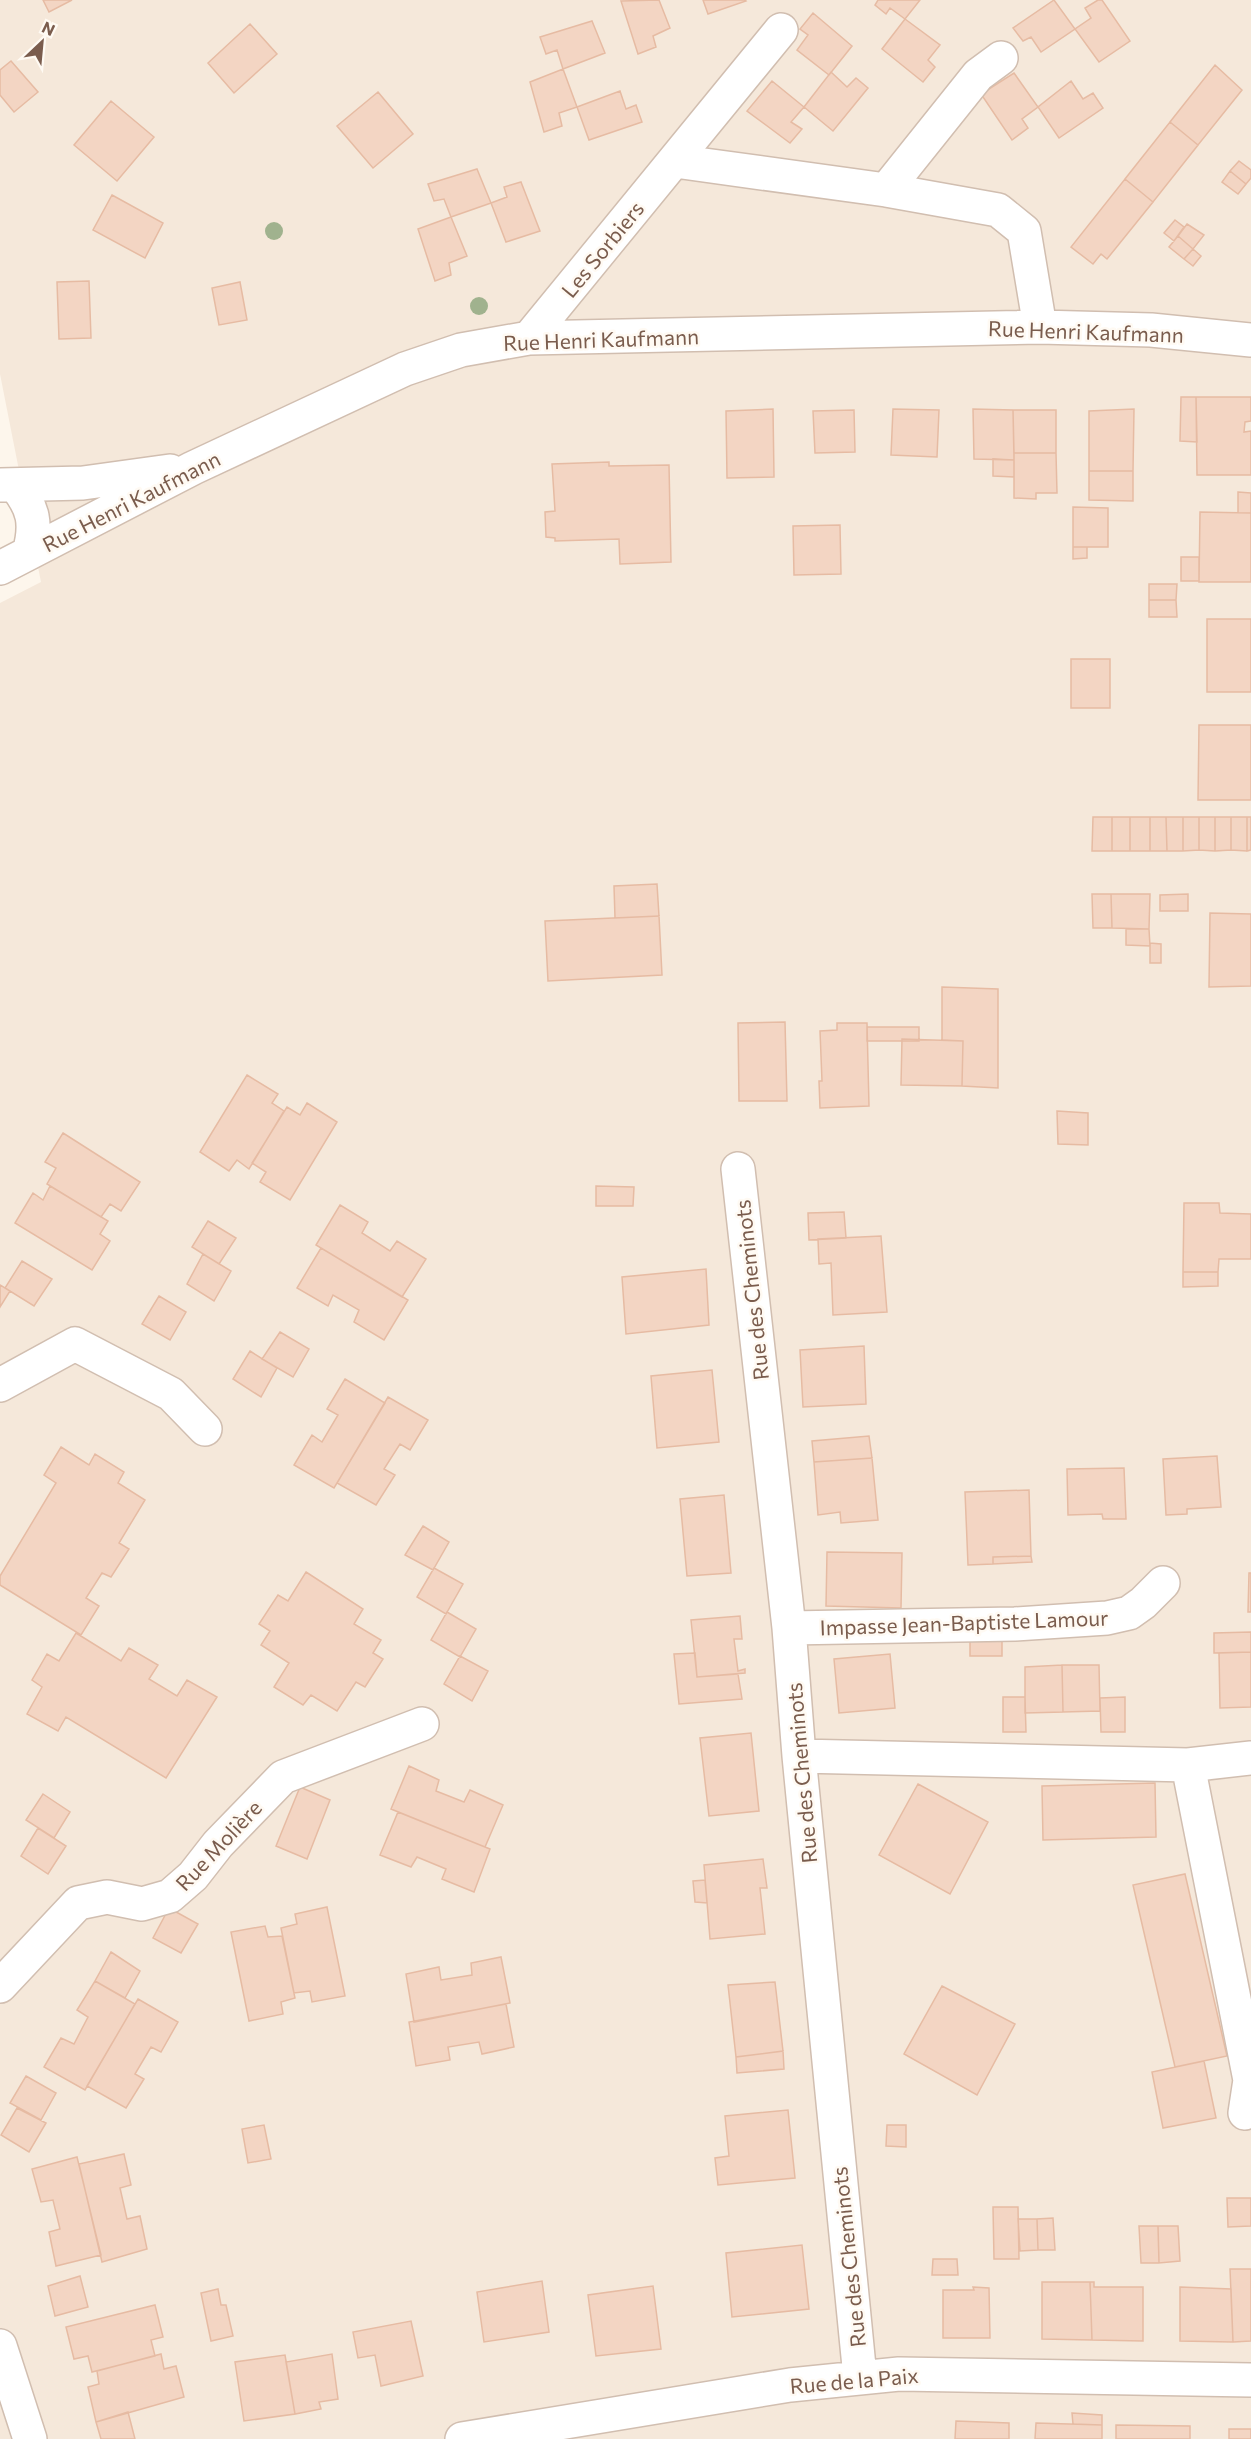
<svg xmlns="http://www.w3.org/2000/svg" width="1251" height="2439" font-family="Commissioner,sans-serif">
  <rect width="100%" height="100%" fill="#fdf6ec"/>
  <!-- residential -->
  <path fill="#f5e8da" d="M0,0H1251V2439H0V603L41,582L0,374Z"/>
  <!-- building -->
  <path fill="#f3d5c3" stroke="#e6bba3" stroke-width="1.5" d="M43,0H72L49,12Z
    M659,0L670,28L653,36L656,47L638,54L621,1Z
    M703,0H745L746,1L708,14Z
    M878,0H920L905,19L890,8L886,14L875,5Z
    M1054,0L1075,29L1041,52L1031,37L1023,41L1013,28Z
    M1098,0H1102L1130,41L1099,62L1075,29L1091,18L1085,8Z
    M813,13L852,46L829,75L797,50L808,35L800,29Z
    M905,19L940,45L928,60L935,67L923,82L882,49Z
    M592,21L605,53L563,69L557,50L546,54L540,37Z
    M250,24L277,54L234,93L208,63Z
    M11,61L38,92L14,112L0,95V70Z
    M1215,65L1242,90L1198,145L1170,122Z
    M563,69L577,107L559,113L562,126L544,132L530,82Z
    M831,72L847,87L856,78L868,88L833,131L804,107Z
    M1014,73L1038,107L1022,119L1028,128L1012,140L981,94Z
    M772,81L804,107L791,122L802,129L790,143L747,111Z
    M1071,81L1083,99L1093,93L1103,108L1059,138L1038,107Z
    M620,91L626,109L636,105L642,122L589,140L577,107Z
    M378,92L413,134L373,168L337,126Z
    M111,101L154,137L117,181L74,145Z
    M1170,122L1198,145L1153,202L1125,179Z
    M1239,161L1251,170V178L1246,184L1230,171Z
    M477,169L491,203L451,217L444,199L434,201L428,184Z
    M1230,171L1246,184L1238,194L1222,182Z
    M1125,179L1153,202L1107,259L1101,254L1093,264L1071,247Z
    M521,182L540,231L506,242L491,203L507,197L504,187Z
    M112,195L163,223L145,258L93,230Z
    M451,217L467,256L449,263L451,275L435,281L418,229Z
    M1175,220L1184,227L1174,241L1164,233Z
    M1187,224L1204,235L1193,249L1178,236Z
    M1178,236L1193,249L1184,259L1169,247Z
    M1193,249L1201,256L1193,266L1184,259Z
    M89,281L91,338L59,339L57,282Z
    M240,282L247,320L219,325L212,288Z
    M1181,397H1196L1197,442L1180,441Z
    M1196,397H1251V421L1245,422L1244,432L1251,431V475H1197Z
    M773,409L774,477L727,478L726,411Z
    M893,409L939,410L937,457L891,455Z
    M973,409L1013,410L1014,460L974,459Z
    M1134,409L1133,471H1089V411Z
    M854,410L855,452L815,453L813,411Z
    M1013,410H1056V453H1014Z
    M1014,453H1056L1057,493H1036V499L1014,498Z
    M993,459L1014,460V477L993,476Z
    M609,462V466L669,465L671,562L620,564L619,539L555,541V538L546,537L545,512L555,511L552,464Z
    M1089,471H1133V501L1089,500Z
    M1238,492L1251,493V513H1238Z
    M1073,507L1108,508V547H1073Z
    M1200,512L1251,513V582H1199Z
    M840,525L841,574L794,575L793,526Z
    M1073,547H1087V558L1073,559Z
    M1181,557H1199V581H1181Z
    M1149,584H1177L1176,600H1149Z
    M1149,600H1176L1177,617H1149Z
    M1207,619H1251V692H1207Z
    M1071,659H1110V708H1071Z
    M1199,725H1251V800H1198Z
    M1093,817H1112V851H1092Z
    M1112,817H1130V851H1112Z
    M1130,817H1150V851H1130Z
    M1150,817H1166L1167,851H1150Z
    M1166,817H1183V851H1167Z
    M1183,817H1199V850L1183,851Z
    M1199,817H1215V851L1199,850Z
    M1215,817H1231V850L1215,851Z
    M1231,817H1247V851L1231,850Z
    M1247,817H1251V850L1247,851Z
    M657,884L659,916L615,918L614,886Z
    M1092,894H1111L1112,928H1093Z
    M1111,894H1150L1149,929L1112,928Z
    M1188,894V911H1160V895Z
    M1210,913L1251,914V986L1209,987Z
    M659,916L662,975L548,981L545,921Z
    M1126,929H1149L1150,946L1126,945Z
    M1150,943L1161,944V963H1150Z
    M942,987L998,989V1088L962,1086L963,1041L942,1040Z
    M785,1022L787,1101H739L738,1023Z
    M837,1023H867L869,1106L820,1108L819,1081H822L820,1031L837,1030Z
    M867,1027H919V1041H867Z
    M902,1039L963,1041L962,1086L901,1085Z
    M247,1075L278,1094L272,1103L284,1111L249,1169L237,1160L229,1171L200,1152Z
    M307,1103L337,1122L290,1200L260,1182L266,1172L252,1163L287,1107L300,1115Z
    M1057,1111L1088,1113V1145L1058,1144Z
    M63,1133L140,1182L121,1211L110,1204L101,1217L47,1184L56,1168L45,1162Z
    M50,1186L108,1221L100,1234L110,1241L92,1270L15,1223L33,1193L43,1200Z
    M596,1186L634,1187L633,1206H596Z
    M1184,1203H1219L1220,1213L1251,1214V1259H1219L1218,1272H1183Z
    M340,1205L368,1222L362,1233L390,1251L397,1241L426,1259L402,1297L316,1245Z
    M844,1212L846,1238L809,1240L808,1213Z
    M208,1221L236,1238L219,1264L192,1247Z
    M881,1236L887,1312L833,1315L831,1263L819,1264L818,1239Z
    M321,1248L408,1300L384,1340L354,1322L359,1310L333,1295L328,1306L297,1288Z
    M203,1254L231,1271L214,1301L187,1284Z
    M22,1261L52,1279L34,1306L5,1288Z
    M706,1269L709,1325L626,1334L622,1277Z
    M1183,1272H1218V1286L1183,1287Z
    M0,1285L10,1291L0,1307Z
    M159,1296L186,1312L170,1340L142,1324Z
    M280,1332L309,1349L293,1377L262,1359Z
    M864,1346L866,1404L803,1407L800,1350Z
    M250,1351L277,1368L261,1397L233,1379Z
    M712,1370L719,1442L657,1448L651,1376Z
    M345,1379L385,1403L334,1488L294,1465L312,1435L322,1442L338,1415L327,1409Z
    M388,1397L428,1420L410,1450L400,1444L384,1469L395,1475L376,1505L337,1483Z
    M869,1436L872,1458L814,1462L812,1441Z
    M61,1447L89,1465L95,1454L124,1472L118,1483L145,1500L119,1543L129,1549L111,1577L102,1573L86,1598L99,1606L81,1635L0,1585V1576L56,1483L44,1475Z
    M1217,1456L1221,1507L1187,1509V1514L1166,1515L1163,1459Z
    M872,1458L878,1520L841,1523L840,1512L818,1515L814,1462Z
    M1124,1468L1126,1519H1103L1102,1514L1068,1515L1067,1469Z
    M1029,1490L1031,1556L993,1557V1564L968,1565L965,1492Z
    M724,1495L731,1573L687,1576L680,1499Z
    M423,1526L449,1542L433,1570L405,1555Z
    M827,1552L902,1553L901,1608L826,1606Z
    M1031,1556L1032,1562L993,1564V1557Z
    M434,1568L463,1584L446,1614L417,1597Z
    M306,1572L363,1609L354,1624L381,1640L373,1653L383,1659L365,1687L356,1682L337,1711L311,1695L303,1705L274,1687L289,1663L261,1645L270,1631L259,1624L278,1595L288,1601Z
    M1249,1573H1251V1612H1248Z
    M447,1612L476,1629L460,1657L431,1640Z
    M740,1616L742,1639H734L738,1671L745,1669V1673L697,1677L691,1620Z
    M1251,1632V1652L1214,1653V1633Z
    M76,1633L121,1661L129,1648L158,1665L149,1679L177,1696L187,1680L217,1697L166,1778L66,1717L58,1731L27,1714L42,1687L32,1680L47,1654L59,1661Z
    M970,1637H1002V1656H970Z
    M1251,1652V1707L1220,1708L1219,1653Z
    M695,1653L697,1677L738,1674L742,1699L679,1704L674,1654Z
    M890,1654L895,1708L839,1713L834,1659Z
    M460,1656L488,1671L472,1701L444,1684Z
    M1062,1665H1099L1100,1711L1063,1712Z
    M1062,1665L1063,1712L1025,1713V1667Z
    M1003,1697H1025L1026,1732H1003Z
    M1125,1697V1732H1101L1100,1698Z
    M751,1733L759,1811L709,1816L700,1738Z
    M409,1766L439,1780L436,1791L464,1802L470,1790L503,1805L485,1847L391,1809Z
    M1155,1783L1156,1837L1043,1840L1042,1786Z
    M918,1784L988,1822L950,1894L879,1855Z
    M300,1787L330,1800L307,1859L276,1846Z
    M43,1794L70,1812L54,1838L26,1820Z
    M398,1812L490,1849L474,1892L442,1879L446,1869L417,1857L411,1867L380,1855Z
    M38,1828L66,1846L48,1874L21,1856Z
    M763,1859L767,1888H760L765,1934L710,1939L704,1865Z
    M1185,1874L1227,2056L1175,2067L1133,1885Z
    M705,1880L707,1903L695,1902L693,1881Z
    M327,1907L345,1996L312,2002L310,1991L294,1993L281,1928L297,1924L295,1914Z
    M169,1908L198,1924L181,1953L153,1938Z
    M265,1926L268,1937L282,1936L295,1998L281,2002L283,2014L249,2021L231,1932Z
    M111,1952L140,1971L125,1998L95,1981Z
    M501,1957L510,2003L414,2022L406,1974L439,1967L441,1980L472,1975L471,1963Z
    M95,1981L135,2004L85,2090L44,2067L61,2038L74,2044L88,2017L77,2010Z
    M775,1982L783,2051L736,2057L728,1985Z
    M942,1986L1015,2024L977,2095L904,2054Z
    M138,1999L178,2022L161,2052L151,2047L135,2074L144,2079L126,2108L87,2086Z
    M506,2004L514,2047L482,2054L479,2042L448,2047L450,2060L416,2066L409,2022Z
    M783,2051L784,2069L737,2073L736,2057Z
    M1204,2061L1216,2118L1163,2128L1152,2072Z
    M26,2076L56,2093L41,2120L10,2103Z
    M17,2108L46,2123L29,2152L1,2135Z
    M788,2110L795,2178L718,2185L715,2158L729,2156L725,2116Z
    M264,2125L271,2159L248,2163L242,2129Z
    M887,2125H906V2147L886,2146Z
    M124,2154L131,2185L120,2188L127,2219L140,2216L147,2249L102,2262L79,2164Z
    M77,2157L101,2255L56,2266L49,2232L60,2229L53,2200L41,2202L32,2169Z
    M1227,2198H1251V2226L1228,2227Z
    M993,2207H1018L1019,2259H994Z
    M1053,2218L1055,2250H1038L1037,2219Z
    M1018,2219H1037L1038,2250L1020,2251Z
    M1139,2226H1158L1159,2263H1141Z
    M1158,2226H1178L1180,2261L1159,2263Z
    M802,2245L809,2309L732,2317L726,2253Z
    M933,2259H957L958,2275H932Z
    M1230,2269H1251V2341L1233,2342Z
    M80,2276L88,2307L55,2316L48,2286Z
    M542,2281L549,2332L484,2342L477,2292Z
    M1042,2282H1090L1092,2340L1042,2339Z
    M1090,2282H1094V2287H1143V2341L1092,2340Z
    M653,2286L661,2349L596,2356L588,2295Z
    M973,2287L989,2288L990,2338H943V2290H974Z
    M1180,2287L1231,2289L1233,2342L1180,2341Z
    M218,2289L221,2305H226L233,2336L211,2341L201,2293Z
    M155,2305L163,2337L151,2340L155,2356L92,2372L88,2356L74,2359L66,2327Z
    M411,2321L423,2376L381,2386L375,2355L358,2358L353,2332Z
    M161,2354L164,2369L176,2366L184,2397L96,2422L88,2387L99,2384L97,2371Z
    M332,2354L338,2399L319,2402L321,2409L295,2414L286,2362Z
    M285,2355L295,2414L244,2421L235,2362Z
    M128,2412L135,2439H101L96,2422Z
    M1072,2413L1102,2415V2425L1073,2424Z
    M956,2421L1009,2423V2439H955Z
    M1036,2423L1102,2425V2439H1035Z
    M1116,2425L1190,2426V2439H1116Z
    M1229,2429H1251V2439H1229Z"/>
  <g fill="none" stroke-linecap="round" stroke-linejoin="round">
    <defs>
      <path id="minor" d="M675,161L886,190L998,210L1024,231L1040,327
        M886,190L978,75L1001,58
        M529,338L781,30
        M0,485L83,483L170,471
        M15,485C34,508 37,524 29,553
        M0,568L193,468L405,369L461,350L529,338L1040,327L1151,330L1251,340
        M738,1169L789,1628L799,1756L860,2377
        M0,1385L75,1344L171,1394L205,1429
        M789,1628L1015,1624L1107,1618L1129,1613L1143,1603L1163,1583
        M799,1756L1188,1765L1251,1758
        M1188,1765L1250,2080L1245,2113
        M0,1986L78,1903L107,1897L142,1904L170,1896L193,1876L218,1844L283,1777L422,1724
        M0,2346L30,2439
        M462,2439L790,2385L899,2374L1251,2380"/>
    </defs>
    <!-- minor casing -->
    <use href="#minor" stroke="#d1beb0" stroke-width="36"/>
    <!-- minor -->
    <use href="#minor" stroke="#fff" stroke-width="33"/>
  </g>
  <!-- trees -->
  <g fill="#a0b28e">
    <circle cx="274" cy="231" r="9"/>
    <circle cx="479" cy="306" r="9"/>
  </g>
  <g text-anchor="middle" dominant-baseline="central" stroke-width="5" stroke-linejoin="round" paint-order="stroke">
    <!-- street labels -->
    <g font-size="21" fill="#7a5c4d" stroke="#fffaf3">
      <text transform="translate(602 249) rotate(-51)">Les Sorbiers</text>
      <text transform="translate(1086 331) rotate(2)">Rue Henri Kaufmann</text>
      <text transform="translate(601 339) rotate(-2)">Rue Henri Kaufmann</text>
      <text transform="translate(131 501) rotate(-27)">Rue Henri Kaufmann</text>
      <text transform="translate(751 1290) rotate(-96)">Rue des Cheminots</text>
      <text transform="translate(964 1622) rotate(-2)">Impasse Jean-Baptiste Lamour</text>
      <text transform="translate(801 1773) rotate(-95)">Rue des Cheminots</text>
      <text transform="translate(218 1845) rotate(-47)">Rue Molière</text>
      <text transform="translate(848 2257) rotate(-96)">Rue des Cheminots</text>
      <text transform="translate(854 2380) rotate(-5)">Rue de la Paix</text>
    </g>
  </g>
  <!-- north arrow -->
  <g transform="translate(42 42) rotate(26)" stroke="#fffaf3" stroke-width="4.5" paint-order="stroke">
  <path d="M0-4.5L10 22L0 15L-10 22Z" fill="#7a5c4d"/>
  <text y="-9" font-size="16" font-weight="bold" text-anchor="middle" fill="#7a5c4d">N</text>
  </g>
</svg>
